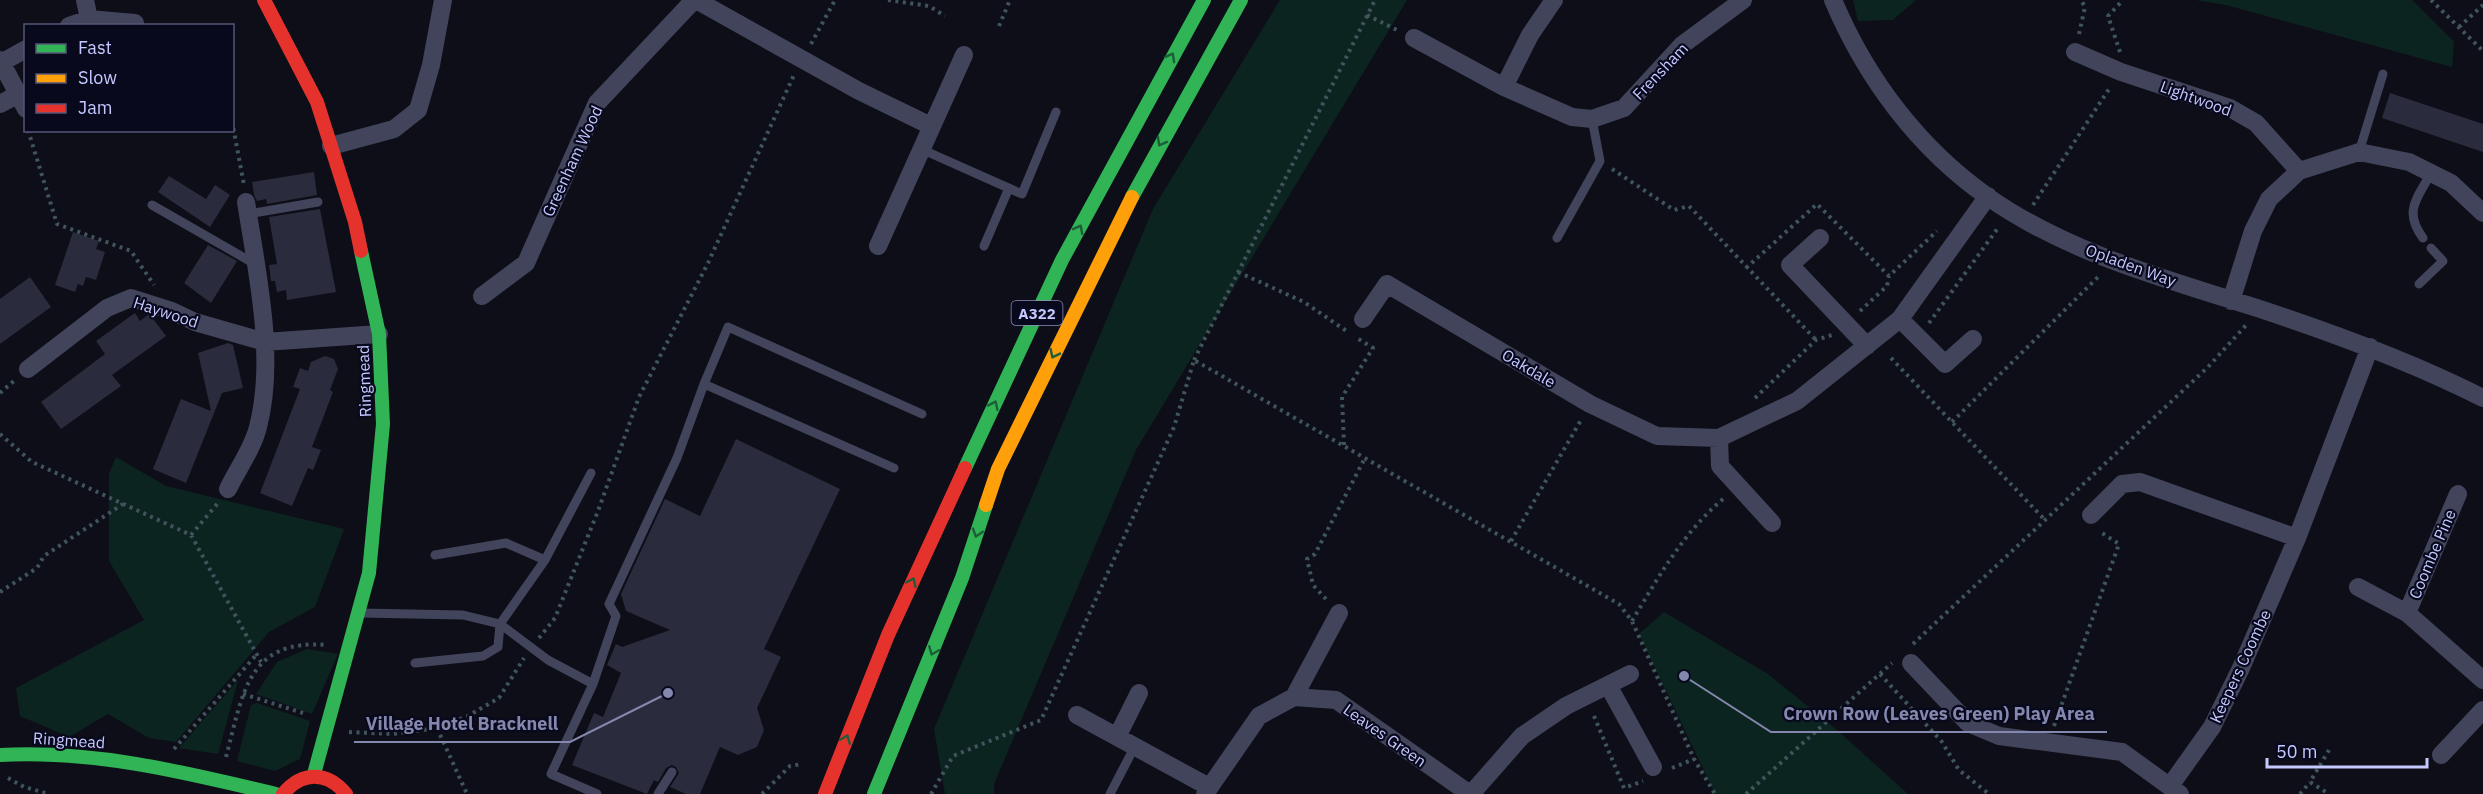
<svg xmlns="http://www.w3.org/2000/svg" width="2483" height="794" font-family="'IBM Plex Sans',sans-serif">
  <rect width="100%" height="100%" fill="#0e0e18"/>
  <!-- green -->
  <path fill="#0c2420" d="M1280,0H1407L1136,450L994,784V794H945L934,729L1153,209Z
    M1853,0H1916L1893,20L1858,21Z
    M2196,0H2412L2454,42L2452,67L2226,5Z
    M116,457L166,486L344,529L315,607L269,632L176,742L149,738L108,714L69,737L20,716L16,688L144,620L109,561V474Z
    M1664,612L1768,674L1837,730L1908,794H1715L1639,634Z
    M307,649L338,654L312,714L256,694L277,662Z
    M238,680L218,754L179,748Z
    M257,703L310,721L300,759L275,771L237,761L251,705Z"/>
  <!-- building -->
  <path fill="#2a2b3c" d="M2390,93L2483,124V152L2382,118Z
    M314,172L317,195L267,204L266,199L257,201L254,195L252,182Z
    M169,176L206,199L215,185L230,195L210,227L158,192Z
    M320,209L336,292L287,300L286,290L277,292L275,281H271L269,265L277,264L269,217Z
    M73,232L99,241L96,249L105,252L96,280L86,277L83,286L78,284L75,292L55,285Z
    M208,245L237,261L211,303L184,283Z
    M30,277L51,307L0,344V299Z
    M135,313L140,321L148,315L151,316L166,336L112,375L121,386L61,429L41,402L105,354L96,341Z
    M228,343L233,345L243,388L222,393L186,483L153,469L181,399L211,411L198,353Z
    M325,356L334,359L338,369L330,390L333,392L312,447L321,450L313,470L308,468L292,506L260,493L300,389L293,387L300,368L308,371L311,362Z
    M736,439L840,489L764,649L781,657L757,708L764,730L757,747L738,755L720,747L700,794H686L670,787L679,773L676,767L672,765L666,768L658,782L654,780L647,794L572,765L594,713L603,717L621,673L607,665L616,644L622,647L670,630L626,611L621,594L665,499L700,516Z"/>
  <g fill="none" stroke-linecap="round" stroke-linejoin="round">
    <!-- path -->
    <path stroke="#40545d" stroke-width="4" stroke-dasharray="3 4.5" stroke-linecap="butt" d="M888,0L929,6L945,16
      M2431,0L2483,51
      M1367,15L1397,30
      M999,26L1010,0
      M2459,27L2483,5
      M2079,34L2085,7L2081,0
      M811,44L835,0
      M2120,52L2108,16L2123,0
      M232,121L244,185
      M28,130L57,224L131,251L154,285
      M1612,169L1674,210L1689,206L1816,340
      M2033,205L2111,86
      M1746,268L1817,204L1889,276L1937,231
      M1238,272L1304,302L1348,332
      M1860,311L1887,286L1889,276
      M1929,323L1998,228
      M1891,358L2045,520
      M1194,360L1375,0
      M0,393L15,380
      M1755,398L1816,340L1832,335
      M1952,422L2099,276
      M0,434L32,462L191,535L261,662
      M1344,445L1342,397L1373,348L1357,338
      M191,535L218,503
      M1511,541L1581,420
      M0,592L37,568L44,556L123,504
      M1326,599L1313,585L1307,559L1315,554L1365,458
      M1632,621C1659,576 1683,533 1723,499
      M539,638L555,618L598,511L639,397L708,263L794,75
      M1913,644L2208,367L2248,323
      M1880,674L1942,742L1959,770L1989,794
      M243,694L303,713
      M1594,716L1624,788L1643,781
      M2054,726L2119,544L2099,531
      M437,728L467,794
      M349,732L393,734L437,728L468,716L499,698L524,658
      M174,749L257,654
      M2329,750L2310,782L2329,794
      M226,757C243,694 247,638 328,645
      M1672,768L1694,759
      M8,778L24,787L49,794
      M762,794L790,766L802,764
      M931,794L953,756L1041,720L1174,427L1194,360L1619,604L1632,621L1694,759L1715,794
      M1746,794L1892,663
      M2300,794L2310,782"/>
    <!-- lane -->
    <path stroke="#41445a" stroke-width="9" d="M921,149L1022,194L1056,112
      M2359,152L2383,74
      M152,205L255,264
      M248,214L318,202
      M1557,238L1600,161L1592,119
      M2423,238C2403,211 2417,199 2431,173
      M984,246L1009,188
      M2419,284L2443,261L2431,248
      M704,384L894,468
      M435,555L506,543L545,560
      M360,613L463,615L500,624L548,660L593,684L616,616L609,604L677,458L704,384L728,327L922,414
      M415,663L483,656L498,647L500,624L545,560L591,473
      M593,684L551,774L597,794
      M658,794L672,772
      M1110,794L1135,746"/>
    <!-- street -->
    <path stroke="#41445a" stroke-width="18" d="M696,0L859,91L931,126
      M1833,0C1866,78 1918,148 1988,197C2069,254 2167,279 2260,309C2336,334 2412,362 2483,398
      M89,19L135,23
      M69,26L89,19L85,0
      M1414,38L1504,87L1572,117L1592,119L1624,108L1682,45L1743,0
      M2075,52L2121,72L2230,108L2256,123L2299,171
      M0,60L26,109
      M1,63L26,49
      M1504,87L1530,35L1554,0
      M0,104L17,95
      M331,146L394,129L418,110L431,65L443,0
      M1820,238L1790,265L1867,346
      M878,246L964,55
      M482,296L526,263L597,103L694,0
      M2231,301L2253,231L2269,199L2299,171L2359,152L2409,162L2451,183L2483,213
      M1363,319L1387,284L1590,404L1657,436L1719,438L1797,401L1900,319L1988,196
      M1900,319L1945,364L1973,339
      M28,369L107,308L131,298L172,311L195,322L265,342L379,334
      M1719,438L1720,466L1772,523
      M228,489C237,470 253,448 258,427C276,358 257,272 246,202
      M2091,515L2122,484L2140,482L2297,538
      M2358,587L2407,613L2483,680
      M2407,613L2458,494
      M1911,663L1968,723L1999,736L2122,752L2180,794
      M1608,685L1653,767
      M1294,697L1339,613
      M1077,715L1209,787
      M1117,737L1139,693
      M2441,755L2483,710
      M2170,786L2212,727L2241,668L2297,538L2370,347
      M1205,794L1259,716L1294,697L1336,700L1470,794
      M1471,794L1522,736L1566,706L1630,674"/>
    <!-- fast -->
    <path stroke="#30b455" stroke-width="14" d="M1132,197L1241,0
      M965,468L1062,260L1204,0
      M0,755C95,750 184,772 276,794
      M314,774L369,573L383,424L379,334L361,251
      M874,794L962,578L986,505"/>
    <!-- slow -->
    <path stroke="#ff9f0a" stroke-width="14" d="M986,505L998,469L1132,197"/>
    <!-- jam -->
    <path stroke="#e5322d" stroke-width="14" d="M264,0L317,102L355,222L361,251
      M283,794C302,771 327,771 346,794
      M825,794L888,635L965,468"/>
  </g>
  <!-- one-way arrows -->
  <defs><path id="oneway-chevron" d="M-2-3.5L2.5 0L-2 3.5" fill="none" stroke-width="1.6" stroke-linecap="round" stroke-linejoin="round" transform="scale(1.5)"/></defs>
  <g stroke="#1c5e39">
    <use href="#oneway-chevron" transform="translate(1171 57) rotate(-61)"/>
    <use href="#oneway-chevron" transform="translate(1161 142) rotate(119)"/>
    <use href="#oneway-chevron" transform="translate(1079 229) rotate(-62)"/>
    <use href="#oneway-chevron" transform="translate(1054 354) rotate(116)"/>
    <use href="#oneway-chevron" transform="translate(994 405) rotate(-65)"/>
    <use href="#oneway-chevron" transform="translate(977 533) rotate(108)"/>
    <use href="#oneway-chevron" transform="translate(912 582) rotate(-65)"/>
    <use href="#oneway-chevron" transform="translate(933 651) rotate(112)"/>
    <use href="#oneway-chevron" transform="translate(846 739) rotate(-68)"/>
  </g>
  <g text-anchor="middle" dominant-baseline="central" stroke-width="4.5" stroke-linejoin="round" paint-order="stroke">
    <!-- shield labels -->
    <rect fill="#09091d" stroke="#8d8fbb" stroke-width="1.5" x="1011.5" y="301" width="51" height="24" rx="4.5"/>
    <g font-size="15" font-weight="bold" fill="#c5c9ff">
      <text x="1037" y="313">A322</text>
    </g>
    <!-- street labels -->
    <g font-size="16" fill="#c5c9ff" stroke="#09091d">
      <text transform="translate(1660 71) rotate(-46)">Frensham</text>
      <text transform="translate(2196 98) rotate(20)">Lightwood</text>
      <text transform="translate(572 161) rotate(-65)">Greenham Wood</text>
      <text transform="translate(2131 265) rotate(20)">Opladen Way</text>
      <text transform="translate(166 312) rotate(18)">Haywood</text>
      <text transform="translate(1529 368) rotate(31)">Oakdale</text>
      <text transform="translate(364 381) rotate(-92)">Ringmead</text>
      <text transform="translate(2432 554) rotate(-67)">Coombe Pine</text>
      <text transform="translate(2240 666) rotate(-65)">Keepers Coombe</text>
      <text transform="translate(1385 735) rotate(35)">Leaves Green</text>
      <text transform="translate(69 740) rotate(4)">Ringmead</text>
    </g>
  </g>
  <!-- callouts -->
  <path fill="none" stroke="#8588ae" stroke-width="2" d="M1684 676L1771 732H2107M668 693L570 742H354"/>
  <g fill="#8588ae" stroke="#09091d" stroke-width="2">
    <circle cx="1684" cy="676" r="6"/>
    <circle cx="668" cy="693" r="6"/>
  </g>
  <g font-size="18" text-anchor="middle" font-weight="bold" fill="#8588ae" stroke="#09091d" stroke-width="4.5" stroke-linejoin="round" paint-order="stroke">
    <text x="1939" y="720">Crown Row (Leaves Green) Play Area</text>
    <text x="462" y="730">Village Hotel Bracknell</text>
  </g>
  <!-- legend -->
  <rect x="24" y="24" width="210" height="108" fill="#09091d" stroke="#545677" stroke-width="1.5"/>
  <rect x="36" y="44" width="30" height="9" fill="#30b455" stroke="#545677" stroke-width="1.5"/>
  <text x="78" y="54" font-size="18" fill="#c5c9ff">Fast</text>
  <rect x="36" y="74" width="30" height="9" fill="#ff9f0a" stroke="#545677" stroke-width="1.5"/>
  <text x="78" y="84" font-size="18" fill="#c5c9ff">Slow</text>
  <rect x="36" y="104" width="30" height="9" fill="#e5322d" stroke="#545677" stroke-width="1.5"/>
  <text x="78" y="114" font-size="18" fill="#c5c9ff">Jam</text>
  <!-- scale -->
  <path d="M2267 758v9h160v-9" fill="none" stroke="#c5c9ff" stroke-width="3"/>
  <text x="2276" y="758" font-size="18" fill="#c5c9ff" stroke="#09091d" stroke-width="4.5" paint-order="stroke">50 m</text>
</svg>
